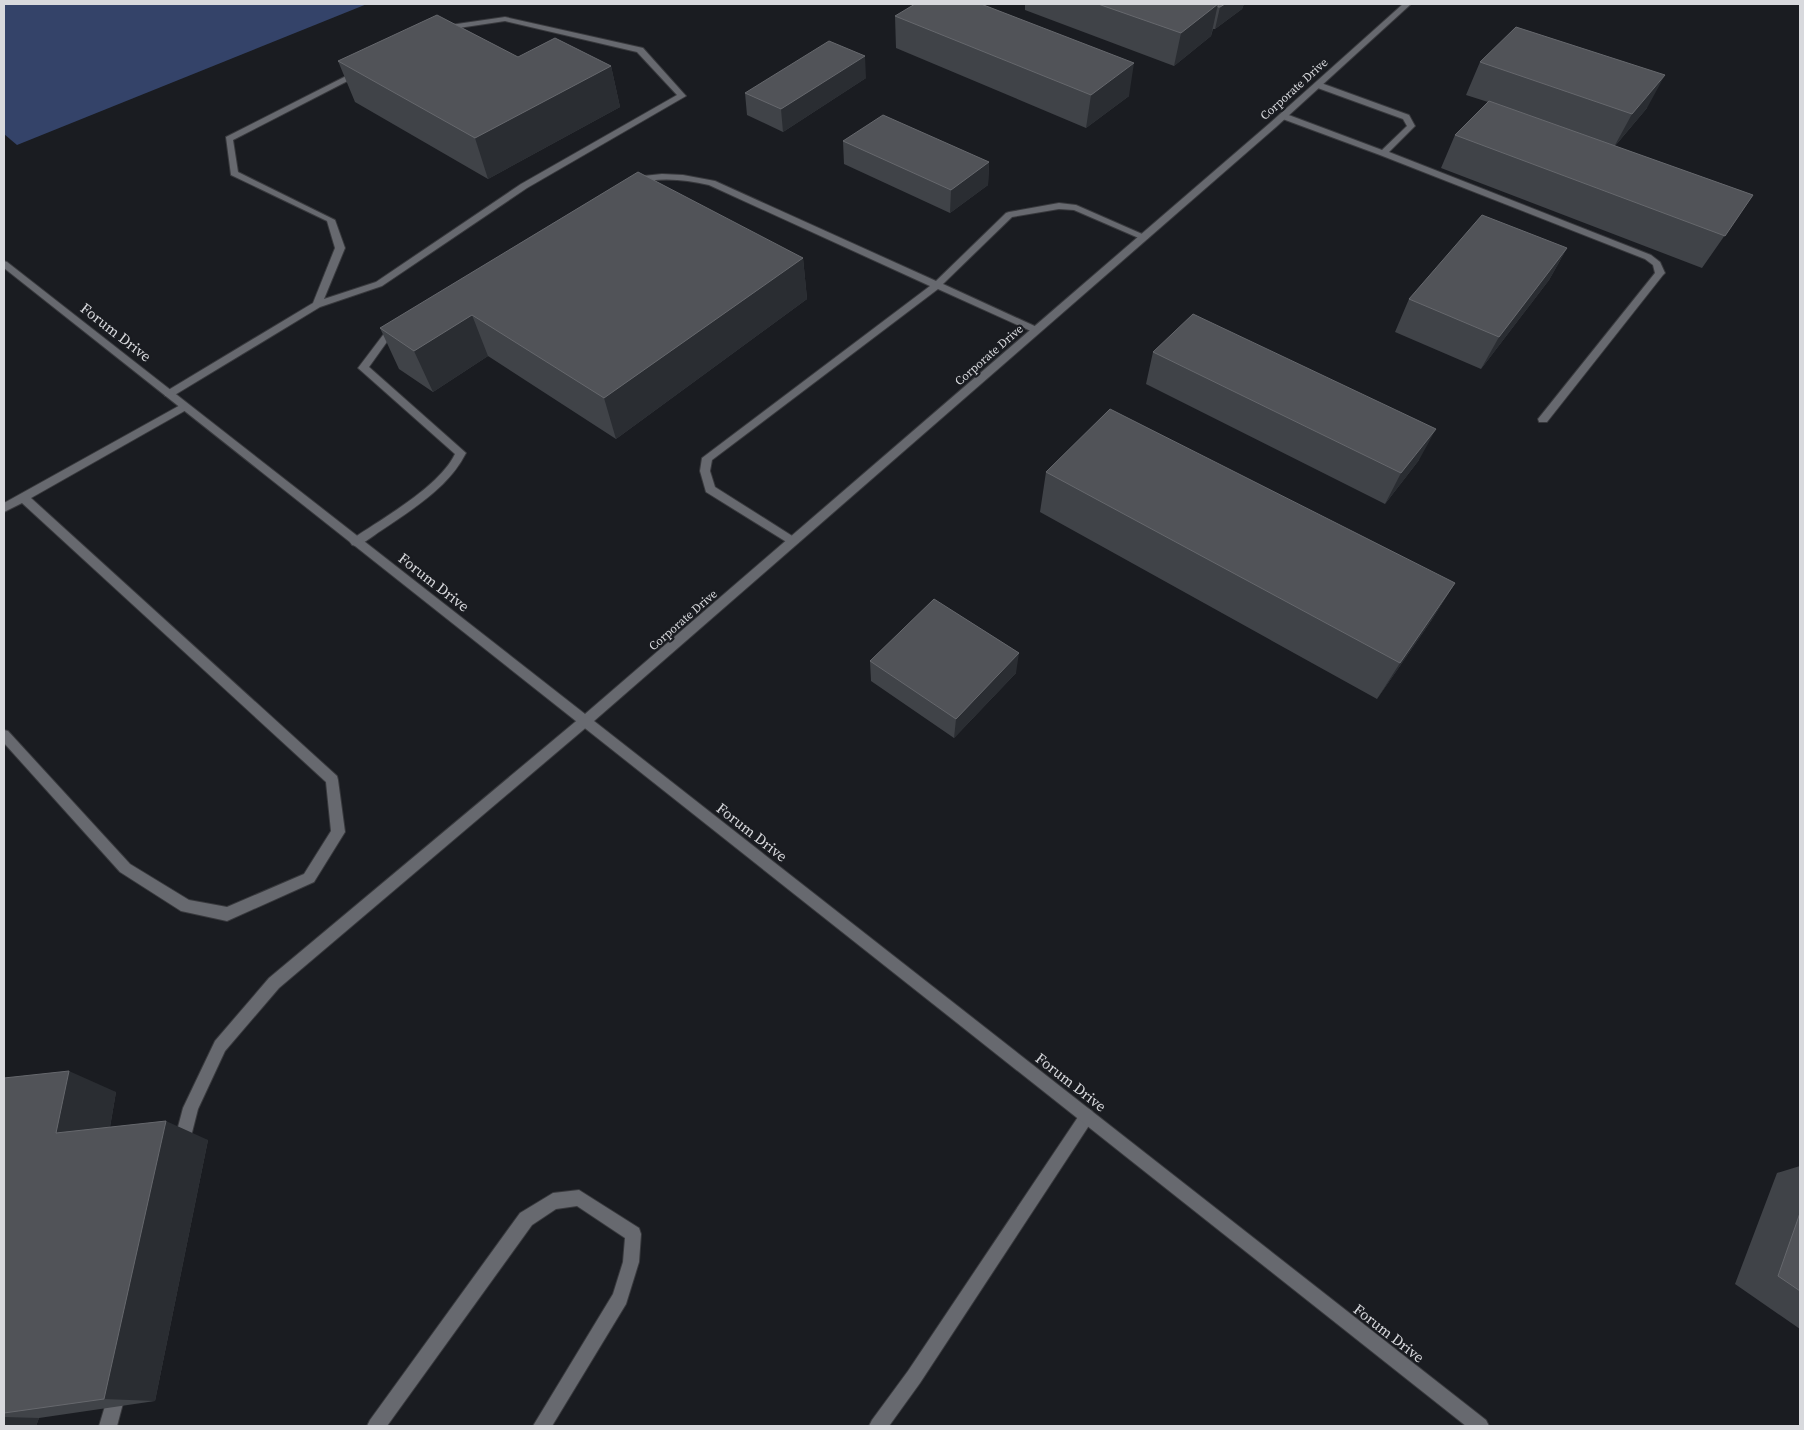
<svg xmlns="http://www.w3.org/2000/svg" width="1804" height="1430" font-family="'Source Serif 4',serif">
  <rect width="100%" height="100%" fill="#1a1c21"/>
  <!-- forest -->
  <path fill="#344369" d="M4,4H367L17,145L4,134Z"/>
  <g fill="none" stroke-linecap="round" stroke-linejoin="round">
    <defs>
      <path id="lane" d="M505,17L643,48L686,96L527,188L382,286L320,307L173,396H165V392L313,303L335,248L327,221L231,175L226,137L358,70L365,72L233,140L238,172L335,220L345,248L324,299L376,282L521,184L677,95L637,52L505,21L452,29L443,32L439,30L450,25Z
        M1315,83H1321L1409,115L1415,126L1389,152L1651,255L1660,262L1665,273L1663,275L1547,422H1539L1538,419L1655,273L1653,265L1645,259L1380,155L1280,118V114H1286L1382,150L1407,126L1403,119L1315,87Z
        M662,174L683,175L715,181L936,281L1006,213L1009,212L1059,203L1076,205L1149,237L1147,239H1141L1074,210L1059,209L1012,217L943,284L1039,328V332H1033L938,289L712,460L710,471L715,487L797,539L799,542L793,546L706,492L700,471L702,458L930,286L709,185C683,179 659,177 633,184L629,181L643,176Z
        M398,326L403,329L389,339L369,367L466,453C449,487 413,509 382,530C374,535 365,543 356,546L352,545L350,542L352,539C383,518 439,487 455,454L358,368L383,335Z
        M184,403L188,405L189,407L188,409L31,498L337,776L338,780L345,832L314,882L227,921L181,911L120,872L4,743V730L8,731L130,864L189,900L227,907L304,874L331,831L326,782L22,503L4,512V503Z
        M585,716L589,717L591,721L589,725L279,988L225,1051L198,1109L187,1152L181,1154L175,1152L173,1146L183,1108L215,1041L269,978L581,717Z
        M1087,1108L1092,1111L1095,1116L1092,1121L920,1383L889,1426H869L872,1420L908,1371L1082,1111Z
        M579,1190L639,1228L641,1234L639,1262L626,1304L552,1426H533L613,1294L623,1262L625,1238L577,1206L556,1209L532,1225L387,1426H367L370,1420L520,1213L553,1193Z
        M117,1383L123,1386L126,1392L117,1426H99L111,1386Z"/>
      <path id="street" d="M1403,4H1411L1276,127L594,721L1486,1420L1489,1426H1466L4,268V261L7,262L585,714L1270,123Z"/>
    </defs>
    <!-- lane casing -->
    <use href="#lane" stroke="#38393d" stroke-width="2"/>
    <!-- street casing -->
    <use href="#street" stroke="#38393d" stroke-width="2"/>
    <!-- lane -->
    <use href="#lane" fill="#67696f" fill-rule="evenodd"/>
    <!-- street -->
    <use href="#street" fill="#67696f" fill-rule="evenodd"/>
  </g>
  <!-- wall -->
  <path fill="#404348" d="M1025,4H1244L1242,9L1215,29H1213L1211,36L1174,66L1025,10Z
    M895,16L1129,96L1086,128L896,48Z
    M518,57L611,66L620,107L488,179L355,102L338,61Z
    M1480,62L1647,108L1615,146L1753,195L1702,268L1441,168L1455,135L1488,102L1466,95Z
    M866,78L783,132L747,115L745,93Z
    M843,141L989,162L988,185L950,213L844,164Z
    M1567,248L1549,280L1481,369L1395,332L1409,299Z
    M803,258L807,299L616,439L488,356L433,392L399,369L380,328Z
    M1153,352L1419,460L1385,504L1146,384Z
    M1046,472L1455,583L1431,621L1377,699L1040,512Z
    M870,661L1016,673L954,738L871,681Z
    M4,1078L116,1092L110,1127L208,1140L155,1401L39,1418L36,1426H4Z
    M1800,1166V1329L1735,1284L1777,1173Z"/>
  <!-- shaded-wall -->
  <path fill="#2a2d32" d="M1218,4L1211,36L1174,66L1181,33Z
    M1225,4H1244L1242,9L1215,29L1220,7Z
    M865,56L866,78L783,132L781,109Z
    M1134,63L1129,96L1086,128L1091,95Z
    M611,66L620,107L488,179L475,138Z
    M1665,75L1647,108L1614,147L1632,114Z
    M989,162L988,185L950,213L951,190Z
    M1567,248L1549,280L1481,369L1499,337Z
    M803,258L807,299L616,439L604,398Z
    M472,315L488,356L433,392L414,351Z
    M1436,429L1419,460L1385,504L1401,473Z
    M1455,583L1431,621L1377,699L1400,663Z
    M1019,653L1016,673L954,738L956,719Z
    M69,1071L116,1092L106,1150L56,1133Z
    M166,1121L208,1140L155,1401L104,1399Z
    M4,1417L39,1418L36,1426H4Z"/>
  <!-- building -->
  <path fill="#515358" stroke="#66686d" d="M915,4H981L1134,63L1091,95L895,16Z
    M1098,4H1218L1181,33Z
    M1216,4H1225L1220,7H1218V4Z
    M437,15L518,57L555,38L611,66L475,138L338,61Z
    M1516,27L1665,75L1632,114L1480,62Z
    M829,41L865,56L781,109L745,93Z
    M1489,101L1753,195L1725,236L1455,135Z
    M883,115L989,162L951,190L843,141Z
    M638,172L803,258L604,398L472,315L414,351L380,328Z
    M1482,215L1567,248L1499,337L1409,299Z
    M1193,314L1436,429L1401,473L1153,352Z
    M1110,409L1455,583L1400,663L1046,472Z
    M934,599L1019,653L956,719L870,661Z
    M69,1071L56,1133L166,1121L104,1399L4,1413V1078Z
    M1800,1213V1291L1778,1276Z"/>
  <g text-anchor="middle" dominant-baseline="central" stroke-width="4.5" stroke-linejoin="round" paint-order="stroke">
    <!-- far-street labels -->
    <g font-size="12" fill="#d8d9dd" stroke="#1a1c21">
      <text transform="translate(1294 89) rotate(-42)">Corporate Drive</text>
      <text transform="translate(989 355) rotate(-41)">Corporate Drive</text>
      <text transform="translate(683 620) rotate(-41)">Corporate Drive</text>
    </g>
    <!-- street labels -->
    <g font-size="15" fill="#d8d9dd" stroke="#1a1c21">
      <text transform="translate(116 332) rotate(38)">Forum Drive</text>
      <text transform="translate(434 582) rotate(38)">Forum Drive</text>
      <text transform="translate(752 832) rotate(38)">Forum Drive</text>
      <text transform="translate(1071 1082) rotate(38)">Forum Drive</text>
      <text transform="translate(1389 1333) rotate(38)">Forum Drive</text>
    </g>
  </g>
  <!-- border -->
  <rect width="1804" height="1430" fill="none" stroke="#d8d9dd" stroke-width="10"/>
</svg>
